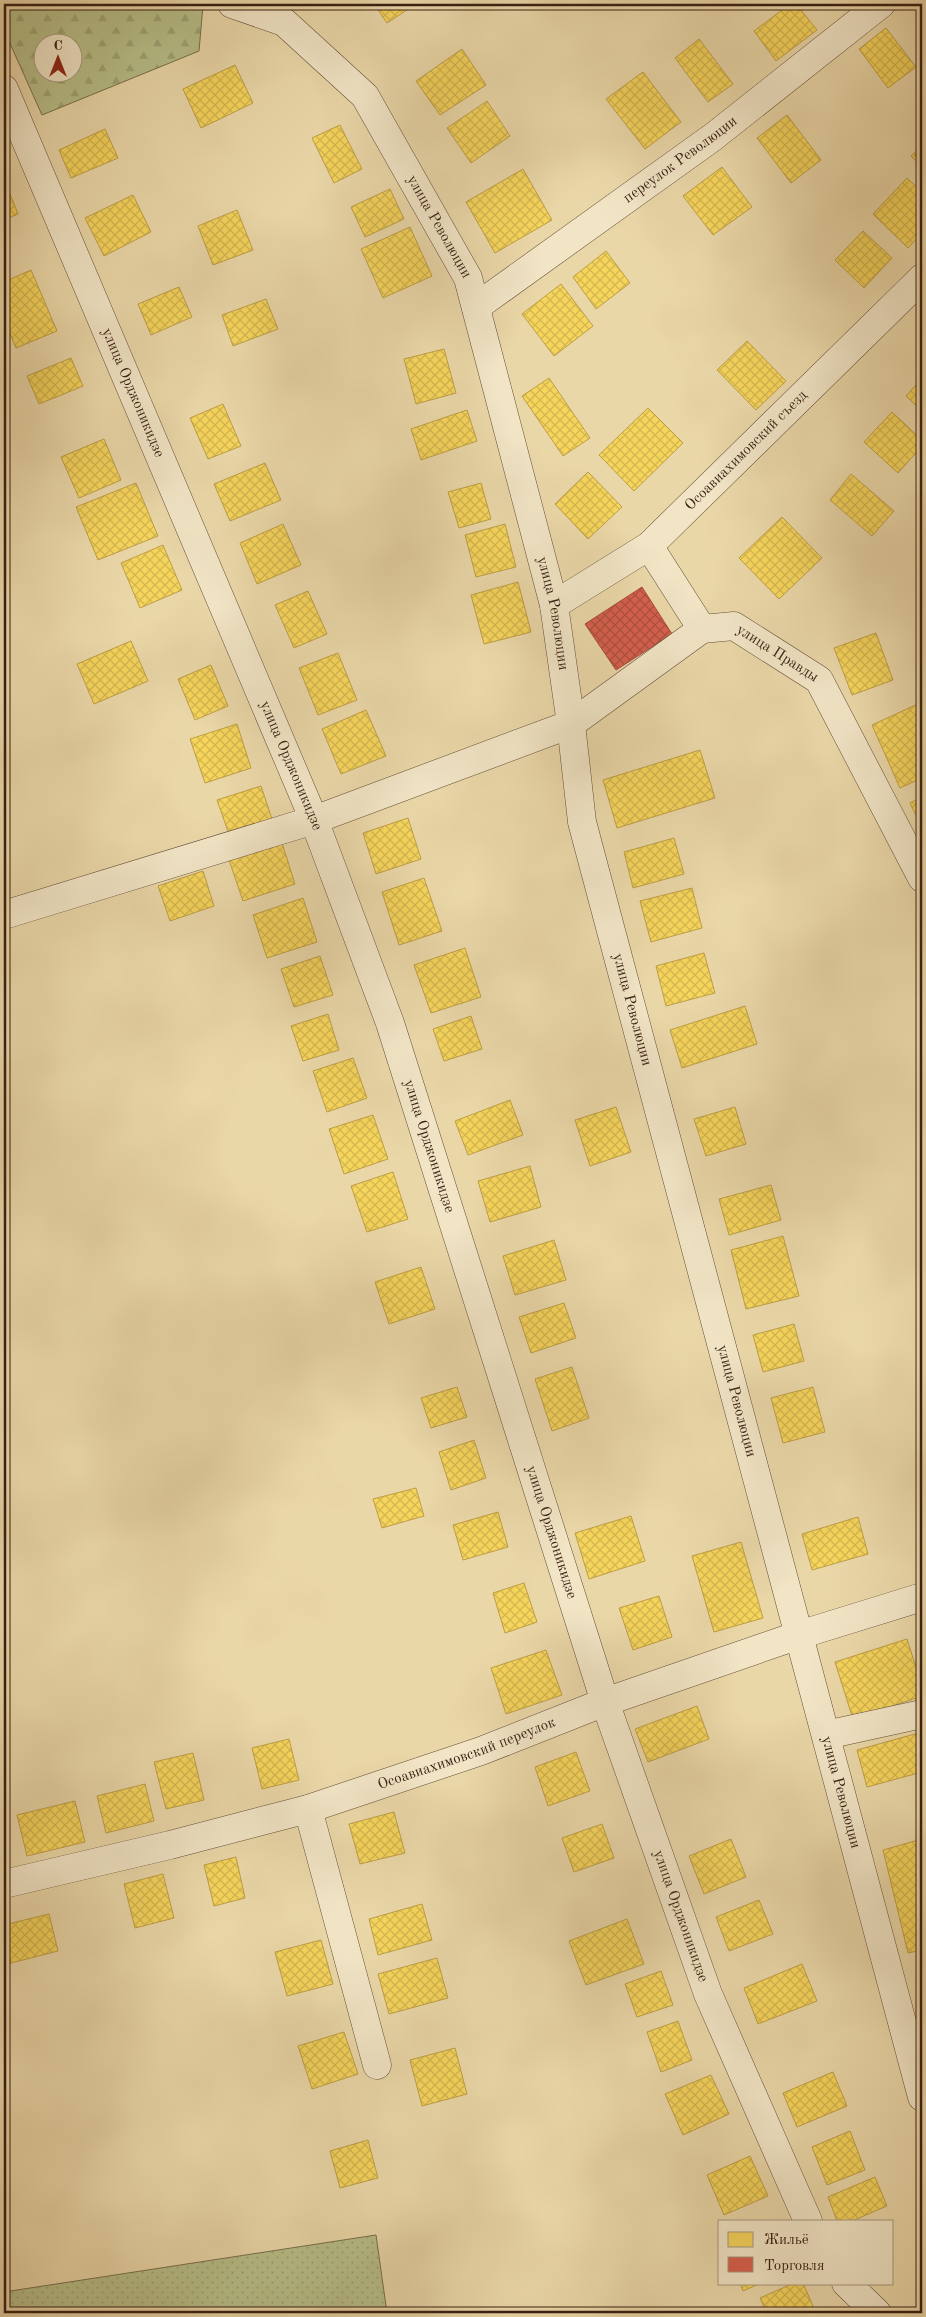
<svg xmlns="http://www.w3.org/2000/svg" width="926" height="2317" font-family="'Old Standard TT',serif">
  <defs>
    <pattern id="grass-dots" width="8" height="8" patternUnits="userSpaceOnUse" patternTransform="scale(1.25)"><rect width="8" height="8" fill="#b7be88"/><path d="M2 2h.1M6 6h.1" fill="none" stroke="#9ea374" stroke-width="1.8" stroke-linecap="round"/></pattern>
    <pattern id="forest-firs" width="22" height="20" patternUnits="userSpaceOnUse" patternTransform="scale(1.25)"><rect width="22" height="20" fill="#b7be88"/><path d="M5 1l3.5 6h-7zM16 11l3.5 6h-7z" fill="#9ea374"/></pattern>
    <pattern id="homes-cross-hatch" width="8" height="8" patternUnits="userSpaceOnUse" patternTransform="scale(1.25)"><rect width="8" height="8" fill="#f6d55c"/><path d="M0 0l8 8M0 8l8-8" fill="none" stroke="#d4b64f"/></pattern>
    <pattern id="shops-cross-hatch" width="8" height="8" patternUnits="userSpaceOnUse" patternTransform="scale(1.25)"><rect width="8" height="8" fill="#d6604d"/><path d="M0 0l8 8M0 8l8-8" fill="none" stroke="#af4f3f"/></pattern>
  </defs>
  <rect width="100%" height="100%" fill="#ead7a8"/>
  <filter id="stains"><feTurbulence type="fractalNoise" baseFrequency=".004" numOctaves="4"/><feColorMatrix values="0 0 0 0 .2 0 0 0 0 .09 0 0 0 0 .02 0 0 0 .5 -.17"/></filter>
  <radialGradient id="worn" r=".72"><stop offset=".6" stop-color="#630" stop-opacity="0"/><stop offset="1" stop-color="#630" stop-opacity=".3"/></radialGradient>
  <!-- grass -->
  <path fill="url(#grass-dots)" stroke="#786e4e" d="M376,2235L387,2313H4V2292Z"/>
  <!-- forest -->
  <path fill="url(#forest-firs)" stroke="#786e4e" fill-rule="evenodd" d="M4,4H197L203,5L199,51L42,115L4,30ZM42,42H72V72H42Z"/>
  <!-- homes -->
  <path fill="url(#homes-cross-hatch)" stroke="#bd9e46" d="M374,4H416L387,23Z
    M790,4H796L817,30L776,61L754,31Z
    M886,28L916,67L888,88L859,49Z
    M699,39L733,84L708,102L675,58Z
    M462,49L486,85L440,115L416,81Z
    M235,65L253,103L201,128L183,89Z
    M643,72L681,122L645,149L606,99Z
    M487,101L510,136L471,163L447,128Z
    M787,115L821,160L791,183L757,138Z
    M340,125L362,169L334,183L312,138Z
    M105,129L118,158L71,178L59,150Z
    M922,145V167L911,156Z
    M722,167L752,207L713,235L683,196Z
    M523,169L552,220L495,253L466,202Z
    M907,178L922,192V233L908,248L873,214Z
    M4,179L18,214L4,220Z
    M390,189L404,219L365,237L351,207Z
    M133,195L151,232L104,256L85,218Z
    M237,210L253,250L213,265L198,226Z
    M410,227L432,276L383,298L361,249Z
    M863,231L892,258L864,288L835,260Z
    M606,251L630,283L596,309L573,277Z
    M31,270L57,331L16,348L4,319V282Z
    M561,284L593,326L554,356L522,314Z
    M179,287L192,317L151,335L138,304Z
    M266,299L278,329L233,346L222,315Z
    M747,341L786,381L756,410L717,370Z
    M444,349L456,393L416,404L404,359Z
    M71,358L83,386L39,404L27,376Z
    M549,378L590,438L563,456L522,396Z
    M922,378V411L906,396Z
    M223,404L241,446L208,459L190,418Z
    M648,408L683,443L634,491L599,455Z
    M467,410L477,441L421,460L411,429Z
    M892,412L922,440V446L898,473L864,442Z
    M104,439L121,480L79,498L61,457Z
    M265,463L281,500L230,521L214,484Z
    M588,472L622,507L588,539L555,504Z
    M851,474L894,511L872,536L830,500Z
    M136,483L158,536L98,560L76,507Z
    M481,483L491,519L459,528L448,492Z
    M782,517L822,558L779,599L739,558Z
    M283,524L301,565L257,584L240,543Z
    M505,524L516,567L476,577L465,535Z
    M163,545L182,590L140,608L121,563Z
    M518,582L531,632L484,644L471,595Z
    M308,591L327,634L294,648L275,605Z
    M876,633L893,680L852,695L834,648Z
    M131,641L148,681L94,704L77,664Z
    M338,653L357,700L318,715L299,668Z
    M211,665L228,706L195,720L178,679Z
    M922,702V778L900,788L872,725Z
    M366,710L386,756L341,774L322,729Z
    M237,724L251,768L205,783L190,739Z
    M700,750L715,798L617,828L603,780Z
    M261,786L274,825L231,840L217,800Z
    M922,797V828L910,803Z
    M408,818L421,859L376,874L363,833Z
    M674,838L684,874L633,888L624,852Z
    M282,843L295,884L243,901L229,860Z
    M203,871L214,906L170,921L158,886Z
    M424,878L442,931L399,945L382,892Z
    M692,888L702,928L651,942L640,901Z
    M303,898L317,942L267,958L253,915Z
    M465,948L481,997L431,1013L414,965Z
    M704,953L715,993L666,1006L656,966Z
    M320,956L333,995L294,1007L281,969Z
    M745,1006L757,1044L682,1068L670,1030Z
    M328,1014L339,1050L303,1061L291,1026Z
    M471,1016L482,1049L444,1061L433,1029Z
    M353,1058L367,1098L327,1112L313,1071Z
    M510,1100L523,1135L468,1155L455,1121Z
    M616,1107L631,1152L590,1166L575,1120Z
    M735,1107L746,1144L706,1156L694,1119Z
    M373,1115L388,1159L344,1174L329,1129Z
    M530,1166L541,1207L490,1222L478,1181Z
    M393,1172L408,1219L367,1232L351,1186Z
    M771,1185L781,1220L729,1235L719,1199Z
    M783,1236L799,1296L746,1309L731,1250Z
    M554,1240L566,1280L515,1295L503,1256Z
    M421,1267L435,1309L389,1324L375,1282Z
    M564,1303L576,1338L531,1353L519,1317Z
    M794,1324L804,1361L763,1372L753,1335Z
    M572,1367L589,1418L552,1431L535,1379Z
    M457,1387L467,1417L431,1428L421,1398Z
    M813,1387L825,1432L783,1443L771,1398Z
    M474,1440L486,1478L451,1490L439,1452Z
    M416,1488L424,1516L382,1528L373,1499Z
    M498,1512L508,1547L463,1560L453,1525Z
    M631,1516L645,1561L589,1579L575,1533Z
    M858,1517L868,1554L812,1570L802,1534Z
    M741,1542L763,1618L714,1632L692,1556Z
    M524,1583L537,1622L505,1633L493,1593Z
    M659,1596L672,1637L633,1650L619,1608Z
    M907,1639L922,1686V1696L853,1719L835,1662Z
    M546,1650L562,1695L506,1714L491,1668Z
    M697,1706L709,1739L648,1762L635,1729Z
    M922,1732V1772L867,1787L857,1750Z
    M289,1739L299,1780L262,1789L252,1748Z
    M576,1752L590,1791L548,1806L535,1767Z
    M193,1753L204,1800L166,1809L154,1762Z
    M145,1784L154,1821L106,1833L97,1796Z
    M75,1801L85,1842L27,1856L17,1815Z
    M394,1812L405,1853L360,1864L349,1824Z
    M602,1824L614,1858L574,1872L562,1838Z
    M731,1839L746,1877L704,1894L689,1856Z
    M922,1839V1950L908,1953L883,1850Z
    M236,1857L245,1898L214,1906L204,1865Z
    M163,1874L174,1918L135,1928L124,1884Z
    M759,1900L773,1934L729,1951L716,1917Z
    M422,1904L432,1940L378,1955L369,1919Z
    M49,1914L58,1951L7,1964L4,1950V1925Z
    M627,1919L644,1964L586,1985L569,1941Z
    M321,1940L333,1984L287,1996L275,1952Z
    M437,1958L448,1998L389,2014L378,1974Z
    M802,1964L817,2001L758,2024L744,1988Z
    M661,1971L673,2005L637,2017L625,1984Z
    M678,2021L692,2060L661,2072L647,2032Z
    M344,2032L358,2074L312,2089L298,2046Z
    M455,2048L467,2094L422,2106L410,2060Z
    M833,2072L847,2106L797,2127L783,2093Z
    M711,2075L729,2114L683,2135L665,2094Z
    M850,2131L865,2170L827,2185L812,2147Z
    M368,2140L378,2178L340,2188L330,2151Z
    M750,2156L768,2196L724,2215L707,2175Z
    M875,2177L887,2206L852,2221H837L828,2197Z
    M740,2283H761L743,2291Z
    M794,2283H803L816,2313H767L760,2298Z"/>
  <!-- shops -->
  <path fill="url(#shops-cross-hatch)" stroke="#a74c3c" d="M642,587L672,634L616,670L585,624Z"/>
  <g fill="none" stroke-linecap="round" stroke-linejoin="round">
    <defs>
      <g id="minor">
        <path id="s1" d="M232,4L284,22L365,96L468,278L554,605L571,724L582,822L922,2097"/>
        <path id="s2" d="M4,89L314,820L390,1023L605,1702L708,1994L808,2221"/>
        <path id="s3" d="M476,307L713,137L881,4"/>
        <path id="s4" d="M649,546L702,629L734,626L819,680L922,878"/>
        <path id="s5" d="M554,605L649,546L922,278"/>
        <path d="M4,915L314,820L571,724L702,629"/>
        <path d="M826,1735L922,1714"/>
        <path d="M308,1809L377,2065"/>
        <path id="s6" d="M4,1884L170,1845L308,1809L481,1751L605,1702L799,1635L922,1597"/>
        <path d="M846,2283L877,2313"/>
      </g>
    </defs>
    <!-- minor casing -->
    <use href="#minor" stroke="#644d38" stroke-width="29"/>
    <!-- minor -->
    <use href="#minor" stroke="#f1e5c6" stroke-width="28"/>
  </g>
  <g text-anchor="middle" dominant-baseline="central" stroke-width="5" stroke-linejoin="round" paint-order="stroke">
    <!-- street labels -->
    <g font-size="15" fill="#381f13" stroke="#f1e5c6">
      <text stroke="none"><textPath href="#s3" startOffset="252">переулок Революции</textPath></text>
      <text stroke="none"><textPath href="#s1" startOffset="315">улица Революции</textPath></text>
      <text stroke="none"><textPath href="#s2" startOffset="330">улица Орджоникидзе</textPath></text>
      <text stroke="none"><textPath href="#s5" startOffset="248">Осоавиахимовский съезд</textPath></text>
      <text stroke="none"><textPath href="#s1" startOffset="720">улица Революции</textPath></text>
      <text stroke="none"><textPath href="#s4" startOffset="182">улица Правды</textPath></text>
      <text stroke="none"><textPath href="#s2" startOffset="735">улица Орджоникидзе</textPath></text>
      <text stroke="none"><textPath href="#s1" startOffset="1125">улица Революции</textPath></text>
      <text stroke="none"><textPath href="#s2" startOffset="1140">улица Орджоникидзе</textPath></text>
      <text stroke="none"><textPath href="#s1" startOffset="1530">улица Революции</textPath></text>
      <text stroke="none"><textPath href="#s2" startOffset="1545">улица Орджоникидзе</textPath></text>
      <text stroke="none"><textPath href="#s6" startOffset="481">Осоавиахимовский переулок</textPath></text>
      <text stroke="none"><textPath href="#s1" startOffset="1935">улица Революции</textPath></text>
      <text stroke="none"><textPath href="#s2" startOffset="1950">улица Орджоникидзе</textPath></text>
    </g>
  </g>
  <!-- margin -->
  <rect width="926" height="2317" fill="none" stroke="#ead7a8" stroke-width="20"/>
  <rect x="5" y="5" width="916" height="2307" fill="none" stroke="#381f13" stroke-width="2.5"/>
  <rect x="10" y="10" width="906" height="2297" fill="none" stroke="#381f13"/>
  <!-- legend -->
  <rect x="718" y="2220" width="175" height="65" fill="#f1e5c6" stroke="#a7967e"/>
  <rect x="728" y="2232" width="25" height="15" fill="#f6d55c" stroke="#a7967e"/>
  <text x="764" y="2244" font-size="15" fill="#381f13">Жильё</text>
  <rect x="728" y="2257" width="25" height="15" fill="#d6604d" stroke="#a7967e"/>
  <text x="764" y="2270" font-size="15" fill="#381f13">Торговля</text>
  <!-- north arrow -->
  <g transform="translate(58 58)"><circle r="24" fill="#f1e5c6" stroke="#a7967e"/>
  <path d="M0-4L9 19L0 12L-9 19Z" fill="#8f2418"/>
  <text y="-8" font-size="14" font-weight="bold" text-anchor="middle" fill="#381f13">С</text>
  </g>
  <rect width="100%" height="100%" filter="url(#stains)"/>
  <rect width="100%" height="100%" fill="url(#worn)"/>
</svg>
